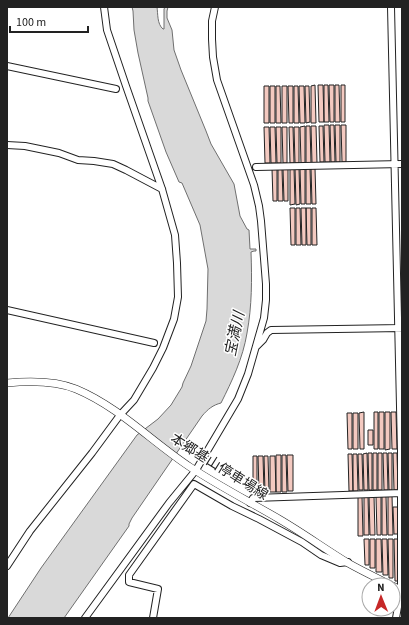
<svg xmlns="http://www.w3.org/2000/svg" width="409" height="625" font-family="'Source Sans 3','Noto Sans JP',sans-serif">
  <rect width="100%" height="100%" fill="#fff"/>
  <!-- water -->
  <path fill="#d9d9d9" stroke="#6f6f6f" d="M132,7H157C158,14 157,24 163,29H164V9L165,7H168L167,11V18L172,30L174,50L181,70L206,131L211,144L234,184L240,216L247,229L249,230L250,249H256V251H254L251,252C252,279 252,306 247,333C243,358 232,381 221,403C213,405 208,409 202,416L132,518L129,524V526L64,618H8L41,568L137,435L158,419L171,405L182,387L183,383L191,366L206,321L207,309L208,269L200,225L182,183L179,182L166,152L148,101V98L138,53L134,30L133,11Z"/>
  <!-- building -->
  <path fill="#f3c9c0" stroke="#222" d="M315,85L316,123H311V86Z
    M318,85H323L324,122H319Z
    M324,85H328L329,122H324Z
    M329,85H334V122H330Z
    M335,85H339L340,122H335Z
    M341,85H345V122H341Z
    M264,86H269V123H264Z
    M270,86H275V123H270Z
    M276,86H280L281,123H276Z
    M282,86H287V123H282Z
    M288,86H293V123H289Z
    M294,86H298L299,123H294Z
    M299,86H304L305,123H300Z
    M305,86H309L310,122L306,123Z
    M324,125H329L330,162H325Z
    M330,125H334L335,162H331Z
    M335,125H340V162H336Z
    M341,125H346V162H342Z
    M305,126V163H301L300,127Z
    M306,126H310L311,163H306Z
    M311,126H316L317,163H312Z
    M319,126H323L324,162H320Z
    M264,127H269L270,163H265Z
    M270,127H275L276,163H271Z
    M276,127H281V163H277Z
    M282,127H287V163H283Z
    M289,127H293L294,163H290Z
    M294,127H299V163H295Z
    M290,168H294L295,204L290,205Z
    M295,168H299L300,204L296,205Z
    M300,168H305V204H301Z
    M306,168H310L311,204H306Z
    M311,168H315L316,204H312Z
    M272,169H277V201H273Z
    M278,169H282L283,201H278Z
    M283,169H288V201H284Z
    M290,208H295V245H291Z
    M296,208H300L301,245H296Z
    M301,208H306V245H302Z
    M306,208H311V245H307Z
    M312,208H316L317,245H312Z
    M364,412V449H360L359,413Z
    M374,412H378V449H374Z
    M379,412H384V449H379Z
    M385,412H390V449L385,450Z
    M391,412H396L397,449H392Z
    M347,413H352V449H348Z
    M353,413H358V449H353Z
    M368,430H373V445H368Z
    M367,453L368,490H364L363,454Z
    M368,453H372V490H369Z
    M373,453H377V490H373Z
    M378,453H382V490H378Z
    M383,453H387L388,490H384Z
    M388,453H392V490H389Z
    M393,453H397L398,490H394Z
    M348,454H352L353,491H349Z
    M353,454H357L358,491H353Z
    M358,454H362L363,490H359Z
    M276,455H281V492H276Z
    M282,455H286L287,492H282Z
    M287,455H293V491H288Z
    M253,456H257V490H253Z
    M258,456H263L264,492H259Z
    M264,456H268L269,492H265Z
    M270,456H275L276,492H270Z
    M388,495H392L393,535H388Z
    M358,496H362L363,536H358Z
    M364,496H368L369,535H364Z
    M369,496H374L375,535H370Z
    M376,496H381V535H377Z
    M382,496H386L387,535H382Z
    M393,507H398L399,534H394Z
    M364,539H369V565H365Z
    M370,539H375V568H370Z
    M376,539H381L382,572H376Z
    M382,539H387L388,575H383Z
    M388,539H393V578H389Z
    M394,539H398L399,581H395Z"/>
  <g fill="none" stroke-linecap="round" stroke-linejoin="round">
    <defs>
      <path id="minor" d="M391,7L401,451V590L396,618
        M7,66L116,89
        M7,145L25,146L59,153L78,160L94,161L113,164L126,170L162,189
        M256,167L402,164
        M7,310L154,343
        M256,347L263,340L267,333L271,330L402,328
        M250,503L253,498L402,493
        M7,566L30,531L92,453L120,415L134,400L153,368L163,348L174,319L178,297L177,263L175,235L162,189L126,86L107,30L104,7
        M85,618L169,503L196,470L238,399L248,374L264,318L266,300V284L261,221L259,206L254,185L217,80L213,57L212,39V21L215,7
        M153,618L158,589L129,582V575L194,484L232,506L259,519L302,542L321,555L340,563L348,562"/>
      <path id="major" d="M7,383C28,381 56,381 76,389C119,407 152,442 190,467C219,486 250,502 279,519C303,533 325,549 348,563C362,571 377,578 391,585
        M393,586L402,591"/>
    </defs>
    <!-- minor casing -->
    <use href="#minor" stroke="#222" stroke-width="8"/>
    <!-- major casing -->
    <use href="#major" stroke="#222" stroke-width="8"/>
    <!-- minor -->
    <use href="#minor" stroke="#fff" stroke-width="6"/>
    <!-- major -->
    <use href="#major" stroke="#fff" stroke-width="7"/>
  </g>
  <g text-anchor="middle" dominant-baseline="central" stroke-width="3" stroke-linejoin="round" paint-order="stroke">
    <!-- street labels -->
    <g font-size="14" fill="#222" stroke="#fff">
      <text transform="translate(219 467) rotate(32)">本郷基山停車場線</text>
    </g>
    <!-- water labels -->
    <g font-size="15" font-style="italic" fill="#222" stroke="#fff">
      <text transform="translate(235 334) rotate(-78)">宝満川</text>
    </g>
  </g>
  <!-- border -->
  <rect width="409" height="625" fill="none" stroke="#222222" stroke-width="16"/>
  <!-- north arrow -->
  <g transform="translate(381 597) rotate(359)"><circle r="19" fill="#ffffff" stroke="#a7a7a7"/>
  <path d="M0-3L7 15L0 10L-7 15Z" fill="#c62828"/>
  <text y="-6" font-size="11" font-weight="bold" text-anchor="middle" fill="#222222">N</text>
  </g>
  <!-- scale -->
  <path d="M10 26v6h78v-6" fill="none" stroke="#222222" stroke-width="2"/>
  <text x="16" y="26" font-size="12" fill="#222222" stroke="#ffffff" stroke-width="3" paint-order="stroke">100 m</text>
</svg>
